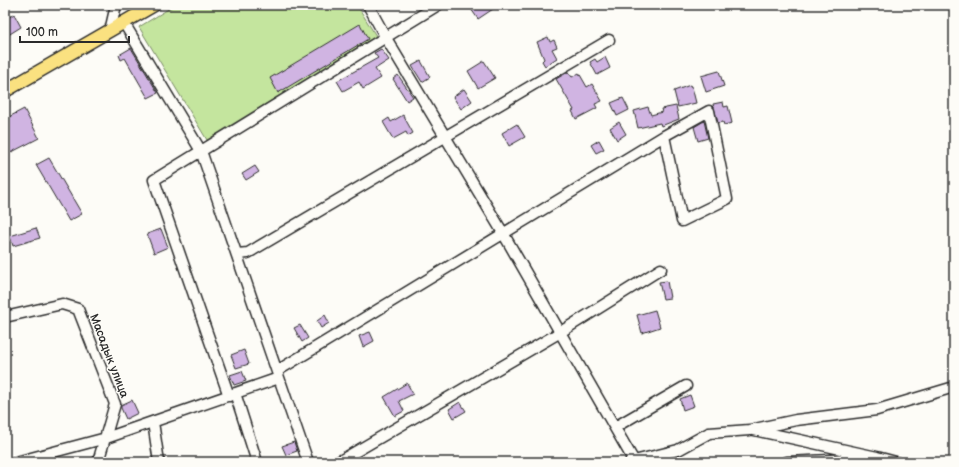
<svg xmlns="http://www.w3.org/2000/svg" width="959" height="467" font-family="'Balsamiq Sans',sans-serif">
  <rect width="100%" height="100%" fill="#fdfcf7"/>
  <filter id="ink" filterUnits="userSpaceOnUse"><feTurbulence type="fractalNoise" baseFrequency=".025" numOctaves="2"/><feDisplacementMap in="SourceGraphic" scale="8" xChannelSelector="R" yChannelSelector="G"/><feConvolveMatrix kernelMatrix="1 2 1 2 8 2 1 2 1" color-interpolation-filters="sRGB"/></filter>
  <g filter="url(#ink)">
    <!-- green -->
    <path fill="#c4e59e" stroke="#788864" d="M175,5H357L376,36L207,140L139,27Z"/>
    <!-- building -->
    <path fill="#d0b4e2" stroke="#2b2b2b" d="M473,5H491L493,9L478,19L471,9L474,7Z
      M14,14L21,27L5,37V20Z
      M360,24L368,39L278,93L270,78Z
      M548,37L550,42L554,40L557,47L552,49L557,58L545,66L542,61L544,59L537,42Z
      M131,48L158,93L148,98L125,58L121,60L119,55Z
      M381,49L389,60L375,69L381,78L363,89L359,82L343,91L337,81L378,58L374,53Z
      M605,57L610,68L597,75L590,62L595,59L597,62Z
      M421,61L430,77L422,82L412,66Z
      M484,61L495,78L478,88L468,71Z
      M719,71L724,86L706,92L701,76Z
      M568,72L572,77L579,73L587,87L592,84L602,101L595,104L597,108L576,119L572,111L574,110L556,79Z
      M398,75L413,97L407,101L393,79Z
      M690,85L691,87H692L696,103L678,107L674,91Z
      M464,89L472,101L461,109L453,97Z
      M623,98L629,110L617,116L611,103Z
      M723,102L724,107L728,106L732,123L724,125L723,122L718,123L713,104Z
      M676,106L679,119L661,126L660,123L638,128L634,111L648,107L651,115L662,112L661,109Z
      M24,109L39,138L10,153L5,143V119Z
      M403,115L413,133L408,136L406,132L393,139L383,122L389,118L391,122Z
      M704,121L708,138L698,141L694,127Z
      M619,122L626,134L617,140L610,128Z
      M517,124L525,137L509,146L502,133Z
      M599,140L604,149L596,153L591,145Z
      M49,158L82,214L69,221L36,165Z
      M255,166L259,172L246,180L242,174Z
      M36,228L40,238L13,246L10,236Z
      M161,229L168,247L154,253L147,234Z
      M667,281L670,298L663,299L659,282Z
      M655,310L660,327L642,333L637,315Z
      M325,315L329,323L321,328L317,321Z
      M300,325L308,338L302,342L294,328Z
      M370,332L374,341L363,347L359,336Z
      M244,350L249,364L236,368L231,355Z
      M242,371L246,381L234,385L230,375Z
      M407,383L413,394L399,401L404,411L395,416L384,397Z
      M690,395L694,406L683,410L680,399Z
      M132,400L138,413L126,419L121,408V405Z
      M460,402L466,411L454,418L449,409Z
      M294,442L297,451L286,455L282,446Z"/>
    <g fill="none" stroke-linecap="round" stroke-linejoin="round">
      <defs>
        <path id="minor" d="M368,5L386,38L503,233L634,461
          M124,23L201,151L308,462
          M110,31L116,5
          M237,254L248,253L609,40
          M5,317L62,304L78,309L115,404L98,462
          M277,371L664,136L709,111L727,199L682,221L664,136
          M235,393L257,462
          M229,396L154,180L438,5
          M153,422L159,462
          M615,427L686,386
          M754,430L877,457L896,462
          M16,462L106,438L279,378
          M338,462L559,333L661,269
          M630,462L678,450L709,433L750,430L796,420L877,410L954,387
          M787,462L853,459L857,458L859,453"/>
        <path id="major" d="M5,91L154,5"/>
      </defs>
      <!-- minor casing -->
      <use href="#minor" stroke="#2b2b2b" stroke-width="13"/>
      <!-- major casing -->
      <use href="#major" stroke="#2b2b2b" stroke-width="15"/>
      <!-- minor -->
      <use href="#minor" stroke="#fdfcf7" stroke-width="10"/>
      <!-- major -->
      <use href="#major" stroke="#fae180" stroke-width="12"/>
    </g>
  </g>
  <g text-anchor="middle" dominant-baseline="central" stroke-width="3" stroke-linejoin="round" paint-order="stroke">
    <!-- street labels -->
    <g font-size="12" fill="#2b2b2b" stroke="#fdfcf7">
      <text transform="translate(109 356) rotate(69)">Масадык улица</text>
    </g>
  </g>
  <!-- margin -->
  <rect width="959" height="467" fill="none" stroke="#fdfcf7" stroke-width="20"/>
  <rect x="10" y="10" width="939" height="447" fill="none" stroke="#2b2b2b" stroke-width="1.5" filter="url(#ink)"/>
  <!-- scale -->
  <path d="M20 36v6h109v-6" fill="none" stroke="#2b2b2b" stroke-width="2"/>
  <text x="26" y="36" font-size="12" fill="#2b2b2b" stroke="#fdfcf7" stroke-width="3" paint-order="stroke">100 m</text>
</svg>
